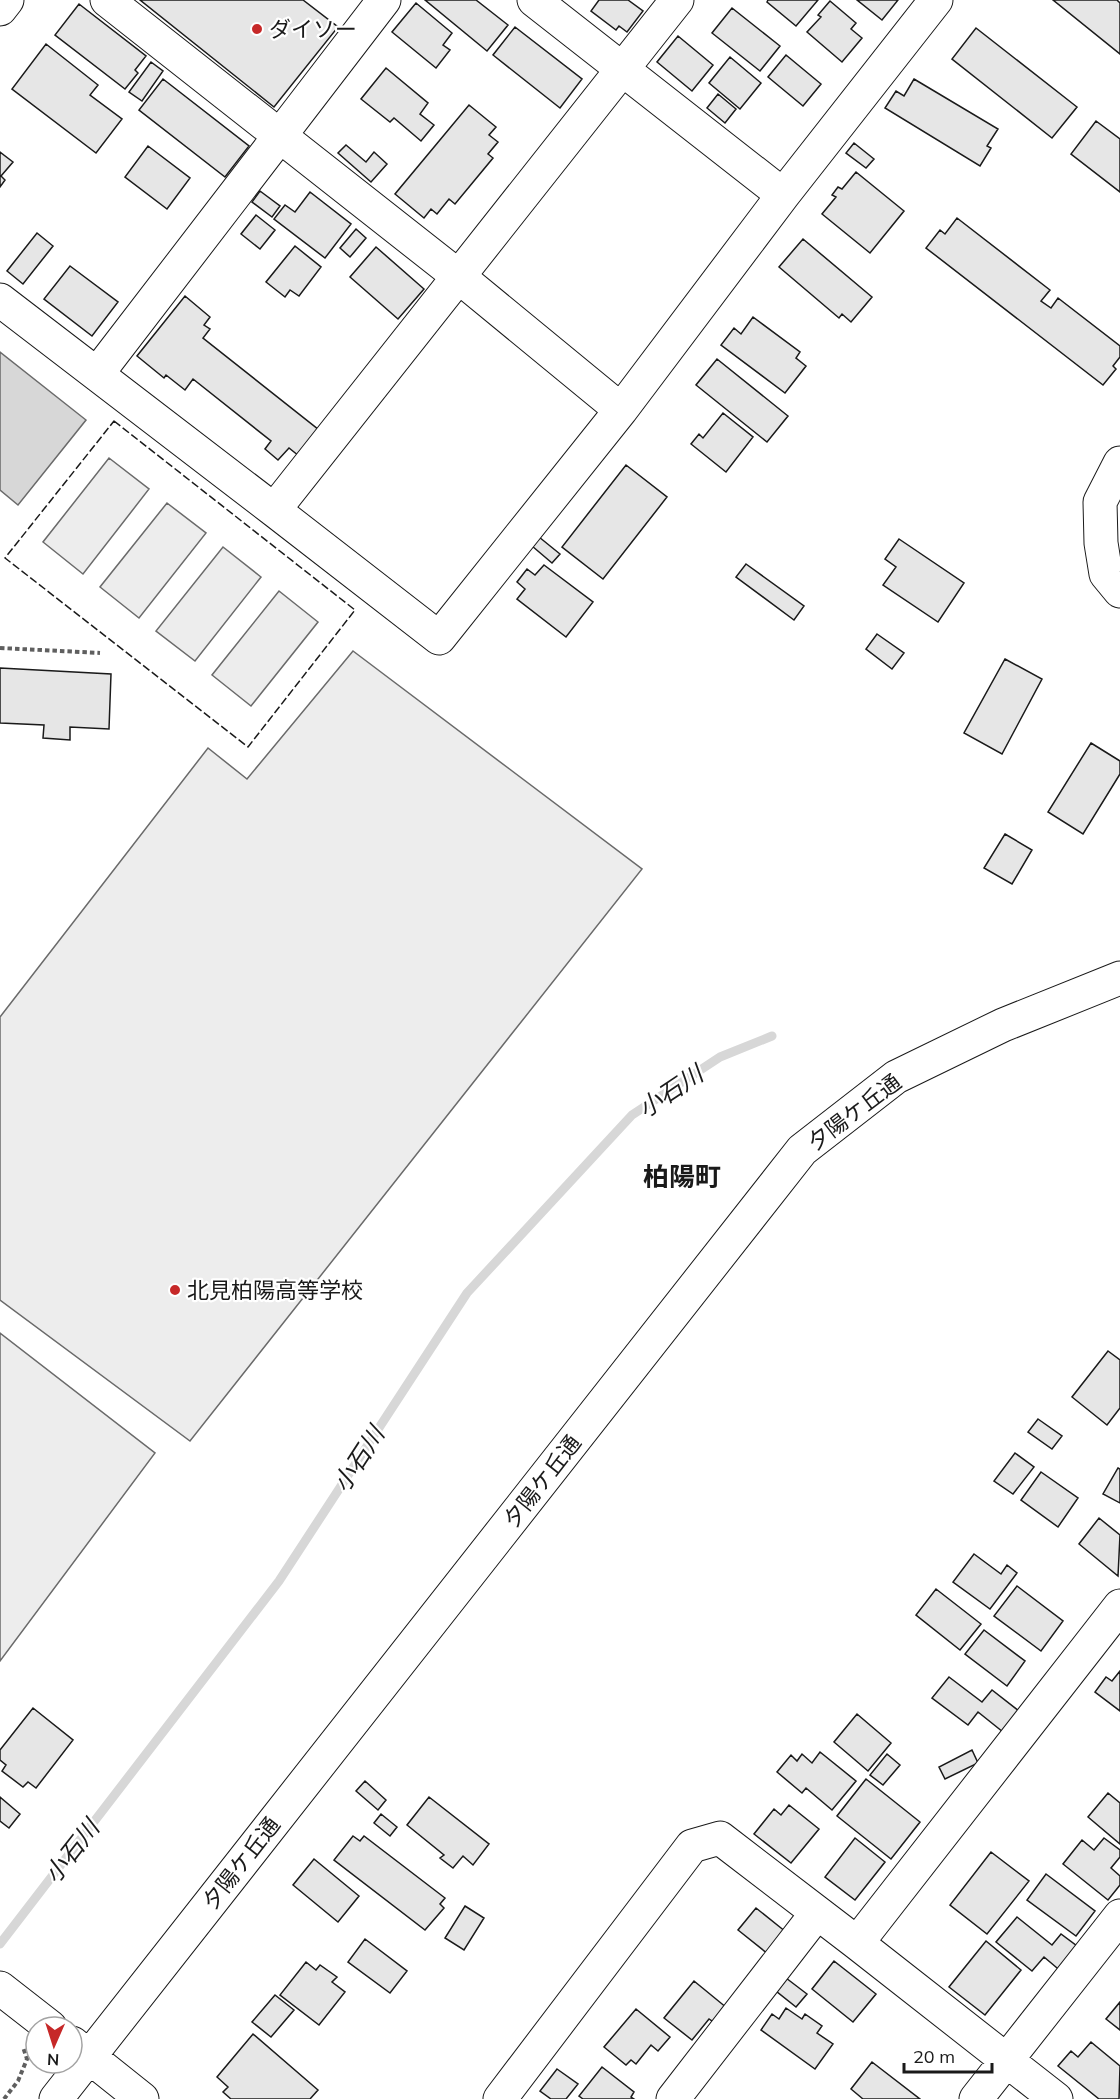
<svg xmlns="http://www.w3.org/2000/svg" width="1120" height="2099" font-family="Mulish,'Noto Sans JP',sans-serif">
  <rect width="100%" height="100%" fill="#fff"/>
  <!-- green -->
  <path fill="#ededed" stroke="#6a6a6a" stroke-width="1.5" d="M109,458L149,489L83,574L43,542Z
    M167,503L206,533L139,618L100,587Z
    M223,547L261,577L195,661L156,631Z
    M279,591L318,622L251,706L212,675Z
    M353,651L642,869L190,1441L0,1300V1017L208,748L247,779Z
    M0,1333L155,1453L0,1661Z"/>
  <!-- water -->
  <path fill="#d7d7d7" stroke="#6a6a6a" stroke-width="1.5" d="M0,352L86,420L18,505L0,490Z"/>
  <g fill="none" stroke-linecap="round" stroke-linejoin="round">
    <!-- stream -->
    <path stroke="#d7d7d7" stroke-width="9" d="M0,1944L279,1581L467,1293L632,1115L720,1057L772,1036"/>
  </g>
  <!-- building -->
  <path fill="#e6e6e6" stroke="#1a1a1a" stroke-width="1.5" d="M140,0H303L338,27L274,107Z
    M425,0H476L508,25L487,51Z
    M599,0H628L643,11L627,32L619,26L616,30L591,11Z
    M768,0H818L796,26L767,2Z
    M857,0H898L882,20Z
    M1053,0H1117L1120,3V54Z
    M830,1L856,23L851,29L862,38L842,62L807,32L821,17L818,15Z
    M416,3L452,33L443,45L450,50L436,68L392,32Z
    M79,4L146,56L135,70L138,73L125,89L55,35Z
    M732,8L780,46L760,71L712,33Z
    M515,27L582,79L560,108L493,55Z
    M976,28L1077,107L1052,138L952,59Z
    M678,36L713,65L692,91L657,62Z
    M46,44L98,85L90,95L122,119L96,153L12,89Z
    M786,55L821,84L803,106L768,77Z
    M730,57L761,83L740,109L709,83Z
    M151,62L163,71L142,101L129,92Z
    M386,68L428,103L420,114L434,125L421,141L394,118L390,122L361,99Z
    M163,79L249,146L225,177L139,110Z
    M914,79L998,129L987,146L991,148L980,166L885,108L896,91L904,96Z
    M718,94L736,109L725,123L707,108Z
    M469,105L496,127L489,135L498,142L488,154L493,158L455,204L449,199L437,214L431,209L424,218L395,194Z
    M1096,121L1120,139V192L1071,154Z
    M854,143L874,159L866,168L846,153Z
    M346,145L366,162L374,152L387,164L371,182L338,153Z
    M148,146L190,178L167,209L125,177Z
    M0,152L13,162L1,176L5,180L0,187Z
    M856,172L904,211L870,253L822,214L836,197L832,195L838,187L842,189Z
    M260,191L280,206L272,217L252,202Z
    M310,192L351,224L325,258L274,219L285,205L295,212Z
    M256,215L275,230L260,249L241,234Z
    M957,218L1050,290L1041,301L1051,308L1058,298L1120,346V357L1113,366L1116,369L1103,385L926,248L940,230L945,234Z
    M356,229L366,238L350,257L340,248Z
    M37,233L53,246L23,284L7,271Z
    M803,239L872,297L851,322L842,314L839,318L779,267Z
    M295,246L321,267L299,296L290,290L285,297L266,282Z
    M376,247L424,289L398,319L350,277Z
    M70,266L118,302L92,336L44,299Z
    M185,296L210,317L204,325L210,329L203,338L319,430L299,456L289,448L278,460L265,449L271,441L193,379L185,390L166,375L164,378L137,356Z
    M753,317L800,352L796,358L806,366L785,393L721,345L734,328L741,334Z
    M717,359L788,416L767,442L696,385Z
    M723,413L753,437L726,472L691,444L699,434L703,438Z
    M626,465L667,497L603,579L562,547Z
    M539,537L560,554L552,563L532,546Z
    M899,539L964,583L938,622L883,585L896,567L885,559Z
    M746,564L804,606L794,620L736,577Z
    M544,565L593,602L566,637L517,599L525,589L517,582L527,569L535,575Z
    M877,634L904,653L892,669L866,649Z
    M1005,659L1042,679L1002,754L964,733Z
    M0,668L111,674L109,729L70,727V740L43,738L44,725L0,723Z
    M1091,743L1120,761V774L1083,834L1048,812Z
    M1005,834L1032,850L1012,884L984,868Z
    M1108,1351L1120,1360V1408L1107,1425L1072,1397Z
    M1038,1419L1062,1436L1052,1449L1028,1432Z
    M1015,1453L1034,1467L1013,1494L994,1481Z
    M1118,1468L1120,1469V1503L1103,1494Z
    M1041,1472L1078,1498L1058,1527L1021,1500Z
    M1099,1518L1120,1535L1118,1576L1079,1544Z
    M974,1554L1001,1574L1007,1565L1017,1573L990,1609L953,1582Z
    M1017,1586L1063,1621L1041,1651L994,1616Z
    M936,1589L981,1624L960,1650L916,1615Z
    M984,1630L1025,1661L1007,1686L965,1654Z
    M1120,1671V1711L1095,1692L1106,1677L1112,1681Z
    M949,1677L982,1702L992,1690L1019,1711L1003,1732L978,1712L968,1725L932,1698Z
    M33,1708L73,1740L36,1788L28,1782L23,1787L2,1771L6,1765L0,1760V1750Z
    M857,1714L891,1743L868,1771L834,1742Z
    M972,1750L978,1763L945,1779L939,1767Z
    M820,1752L856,1781L832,1810L806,1788L802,1793L777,1772L791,1755L797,1761L802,1754L812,1763Z
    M887,1754L900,1765L883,1785L870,1775Z
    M866,1779L920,1822L891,1859L837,1816Z
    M365,1781L386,1800L378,1810L356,1791Z
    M1108,1793L1120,1803V1844L1088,1817Z
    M0,1797L20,1814L9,1828L0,1821Z
    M429,1797L489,1844L473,1865L463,1856L453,1868L440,1858L444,1855L407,1825Z
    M789,1805L819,1829L791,1863L754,1834L774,1809L781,1815Z
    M381,1814L397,1827L390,1836L374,1823Z
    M353,1836L360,1841L364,1836L445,1898L440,1904L444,1908L425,1930L334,1860Z
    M855,1838L885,1862L855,1900L825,1877Z
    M1104,1838L1120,1850V1857L1111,1868L1120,1876V1885L1108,1900L1063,1864L1082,1840L1094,1850Z
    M991,1852L1029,1881L987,1934L950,1905Z
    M314,1859L359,1896L338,1922L293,1885Z
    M1046,1874L1095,1911L1076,1936L1027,1900Z
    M465,1906L484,1918L464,1950L445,1938Z
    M756,1908L786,1932L768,1954L738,1930Z
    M1017,1917L1052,1945L1061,1934L1081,1949L1063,1973L1044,1957L1032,1971L996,1942Z
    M365,1939L407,1971L390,1993L348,1962Z
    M986,1941L1021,1970L985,2015L949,1987Z
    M834,1961L876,1994L853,2022L812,1989Z
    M306,1962L316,1970L320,1965L337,1977L332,1982L345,1992L319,2025L280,1995Z
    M786,1978L807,1994L796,2007L776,1991Z
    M694,1981L727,2008L715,2023L709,2019L692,2040L664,2018Z
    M275,1995L294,2010L271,2037L252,2022Z
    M1120,2002V2030L1106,2019Z
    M786,2008L802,2019L805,2014L822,2026L817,2033L833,2044L815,2069L761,2030L772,2014L779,2019Z
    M636,2009L670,2037L658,2051L651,2045L636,2064L631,2060L626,2065L604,2047Z
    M253,2034L318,2090L310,2099H231L223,2092L228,2087L217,2077Z
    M1091,2042L1120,2066L1119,2099H1099L1058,2066L1071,2051L1078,2057Z
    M872,2062L920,2099H863L851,2089Z
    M602,2067L634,2092L631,2097L634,2099H583L579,2096Z
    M557,2069L578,2084L566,2099H551L540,2091Z"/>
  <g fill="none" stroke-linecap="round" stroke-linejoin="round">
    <defs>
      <path id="minor" d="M107,0L458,276L621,410
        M534,0L783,195
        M0,300L274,510L439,638L621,410L783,195L936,0
        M97,374L384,0
        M1120,463L1100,502L1101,543L1106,574L1120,591
        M274,510L677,0
        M857,1943L1120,1606
        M0,1988L50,2027
        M72,2043L142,2099
        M56,2099L802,1150L896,1077L1003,1025L1120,978
        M500,2099L692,1846L720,1838L857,1943L1056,2099
        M673,2099L817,1913
        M976,2099L1120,1916"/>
      <path id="highway" d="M0,9L7,0"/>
    </defs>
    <!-- minor casing -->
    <use href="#minor" stroke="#1a1a1a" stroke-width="35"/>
    <!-- highway casing -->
    <use href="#highway" stroke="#1a1a1a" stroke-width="35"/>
    <!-- path -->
    <path stroke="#5f5f5f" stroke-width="4" stroke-dasharray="4.5 3" stroke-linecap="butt" d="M0,648L100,653
      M4,2099L18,2081L27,2059L23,2047"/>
    <!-- minor -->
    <use href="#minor" stroke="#fff" stroke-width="33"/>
    <!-- highway -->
    <use href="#highway" stroke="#fff" stroke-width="33"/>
    <!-- fence -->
    <path stroke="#1a1a1a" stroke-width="1.5" stroke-dasharray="8 3" stroke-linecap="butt" d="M114,421L355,610L248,747L5,558Z"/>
  </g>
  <!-- markers -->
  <g fill="#c62828" stroke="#fff" stroke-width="2">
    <circle cx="257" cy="29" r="6"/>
    <circle cx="175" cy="1290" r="6"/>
  </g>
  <g text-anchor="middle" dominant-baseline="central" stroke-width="4.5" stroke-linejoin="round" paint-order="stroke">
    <!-- poi labels -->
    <g font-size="22" fill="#1a1a1a" stroke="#fff" text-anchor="start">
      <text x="269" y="29">ダイソー</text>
      <text x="187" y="1290">北見柏陽高等学校</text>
    </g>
    <!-- street labels -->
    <g font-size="22" fill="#1a1a1a" stroke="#fff">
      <text transform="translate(854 1112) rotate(-37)">夕陽ケ丘通</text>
      <text transform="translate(542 1481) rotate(-52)">夕陽ケ丘通</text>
      <text transform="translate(241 1863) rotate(-52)">夕陽ケ丘通</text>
    </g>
    <!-- water labels -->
    <g font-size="24" font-style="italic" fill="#1a1a1a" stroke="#fff">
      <text transform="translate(670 1091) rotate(-34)">小石川</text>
      <text transform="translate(358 1459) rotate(-57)">小石川</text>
      <text transform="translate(71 1851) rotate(-52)">小石川</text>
    </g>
    <!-- quarter labels -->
    <g font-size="26" font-weight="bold" fill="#1a1a1a" stroke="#fff">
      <text x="682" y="1176">柏陽町</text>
    </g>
  </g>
  <!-- north arrow -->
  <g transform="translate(54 2045) rotate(183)"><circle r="28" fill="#ffffff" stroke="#a3a3a3" stroke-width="1.5"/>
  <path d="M0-4.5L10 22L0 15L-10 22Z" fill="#c62828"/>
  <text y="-9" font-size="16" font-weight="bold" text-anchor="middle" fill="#1a1a1a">N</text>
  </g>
  <!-- scale -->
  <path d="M904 2063v9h88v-9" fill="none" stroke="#1a1a1a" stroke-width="3"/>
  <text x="913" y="2063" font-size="18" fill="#1a1a1a" stroke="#ffffff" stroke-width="4.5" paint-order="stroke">20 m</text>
</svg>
